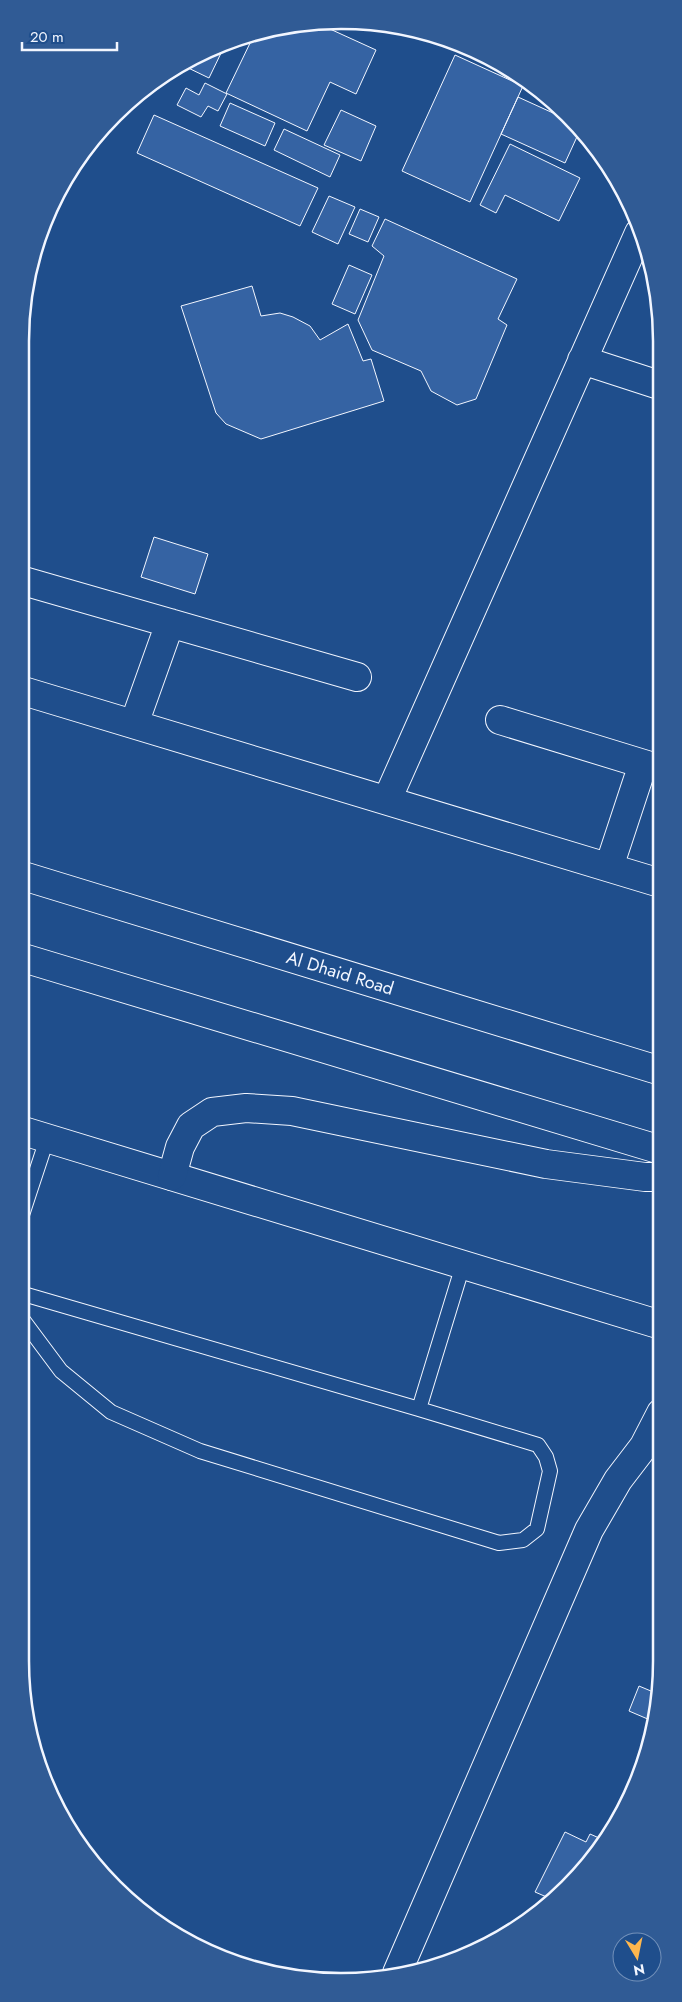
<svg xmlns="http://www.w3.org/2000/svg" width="682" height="2002" font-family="Jost,sans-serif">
  <rect width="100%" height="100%" fill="#1f4e8c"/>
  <!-- building -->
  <path fill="#3563a3" stroke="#f2f6ff" d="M299,23L319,24L376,50L356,94L330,82L307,131L226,93L252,39Z
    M223,49L209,78L180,64V63Z
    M455,55L523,86L470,202L402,171Z
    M205,83L227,94L218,111L208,106L201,117L177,105L186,88L199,95Z
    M518,97L575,123L581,128L565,163L501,134Z
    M230,103L275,123L265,146L220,126Z
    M341,110L376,126L361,161L324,145Z
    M154,115L318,188L300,226L137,153Z
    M284,129L340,155L330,177L274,150Z
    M510,144L580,178L559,221L505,195L496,213L480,205Z
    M329,196L355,207L338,244L312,232Z
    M360,209L379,217L368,242L349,234Z
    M385,219L517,279L498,319L507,325L476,399L457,405L431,391L421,371L372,350L358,320L384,256L372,246Z
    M349,265L372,275L355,314L332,304Z
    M252,286L261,316L280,313L293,317L310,326L320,340L348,324L363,361L371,359L384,401L261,439L226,424L216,413L181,306Z
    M154,537L208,554L195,594L141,577Z
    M639,1686L658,1694L656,1704L650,1720L629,1711Z
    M565,1832L586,1842L590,1834L606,1841L549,1898L535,1892Z"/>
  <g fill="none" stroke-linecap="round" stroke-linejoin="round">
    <defs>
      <path id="service" d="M20,1221L47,1139
        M20,1293L419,1409L463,1265
        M20,1316L61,1371L111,1412L200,1451L499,1543L523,1540L537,1529L550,1471L546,1457L538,1445L419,1409"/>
      <path id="minor" d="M582,360L659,385
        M20,580L357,677
        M20,690L660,883
        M500,720L660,769
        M134,724L170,623
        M387,800L639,233
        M609,867L643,764
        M20,1130L661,1325
        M397,1973L589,1530L618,1480L644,1446L661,1413"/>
      <path id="motorway" d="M20,875L661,1071
        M20,957L661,1150
        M172,1176L180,1147L191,1126L212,1112L246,1108L292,1111L546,1164L645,1177H661"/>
    </defs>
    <!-- service casing -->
    <use href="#service" stroke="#f2f6ff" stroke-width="16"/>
    <!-- minor casing -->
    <use href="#minor" stroke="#f2f6ff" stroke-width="30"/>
    <!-- motorway casing -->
    <use href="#motorway" stroke="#f2f6ff" stroke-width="30"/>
    <!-- service -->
    <use href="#service" stroke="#1f4e8c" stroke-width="14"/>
    <!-- minor -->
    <use href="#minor" stroke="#1f4e8c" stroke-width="28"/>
    <!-- motorway -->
    <use href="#motorway" stroke="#1f4e8c" stroke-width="28"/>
  </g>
  <g text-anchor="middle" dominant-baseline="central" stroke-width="4" stroke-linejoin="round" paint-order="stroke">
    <!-- street labels -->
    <g font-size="18" fill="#f2f6ff" stroke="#1f4e8c">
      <text transform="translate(340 973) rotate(17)">Al Dhaid Road</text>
    </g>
  </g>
  <!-- crop -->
  <path d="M0 0H682V2002H0ZM341 29H341A312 312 0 0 1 653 341V1661A312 312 0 0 1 341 1973H341A312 312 0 0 1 29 1661V341A312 312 0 0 1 341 29Z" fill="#305b95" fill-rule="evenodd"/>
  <path fill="none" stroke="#f2f6ff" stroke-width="2.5" d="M341 29H341A312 312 0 0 1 653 341V1661A312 312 0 0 1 341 1973H341A312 312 0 0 1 29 1661V341A312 312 0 0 1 341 29Z"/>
  <!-- north arrow -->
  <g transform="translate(637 1957) rotate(170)"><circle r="24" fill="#1f4e8c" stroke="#7391ba"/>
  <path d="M0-4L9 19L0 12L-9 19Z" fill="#ffb74d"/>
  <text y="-8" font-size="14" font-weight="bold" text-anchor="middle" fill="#f2f6ff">N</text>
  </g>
  <!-- scale -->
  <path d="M22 42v8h95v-8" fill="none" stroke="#f2f6ff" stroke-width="2.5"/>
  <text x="30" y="42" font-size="15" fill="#f2f6ff" stroke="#1f4e8c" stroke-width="4" paint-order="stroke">20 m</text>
</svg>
